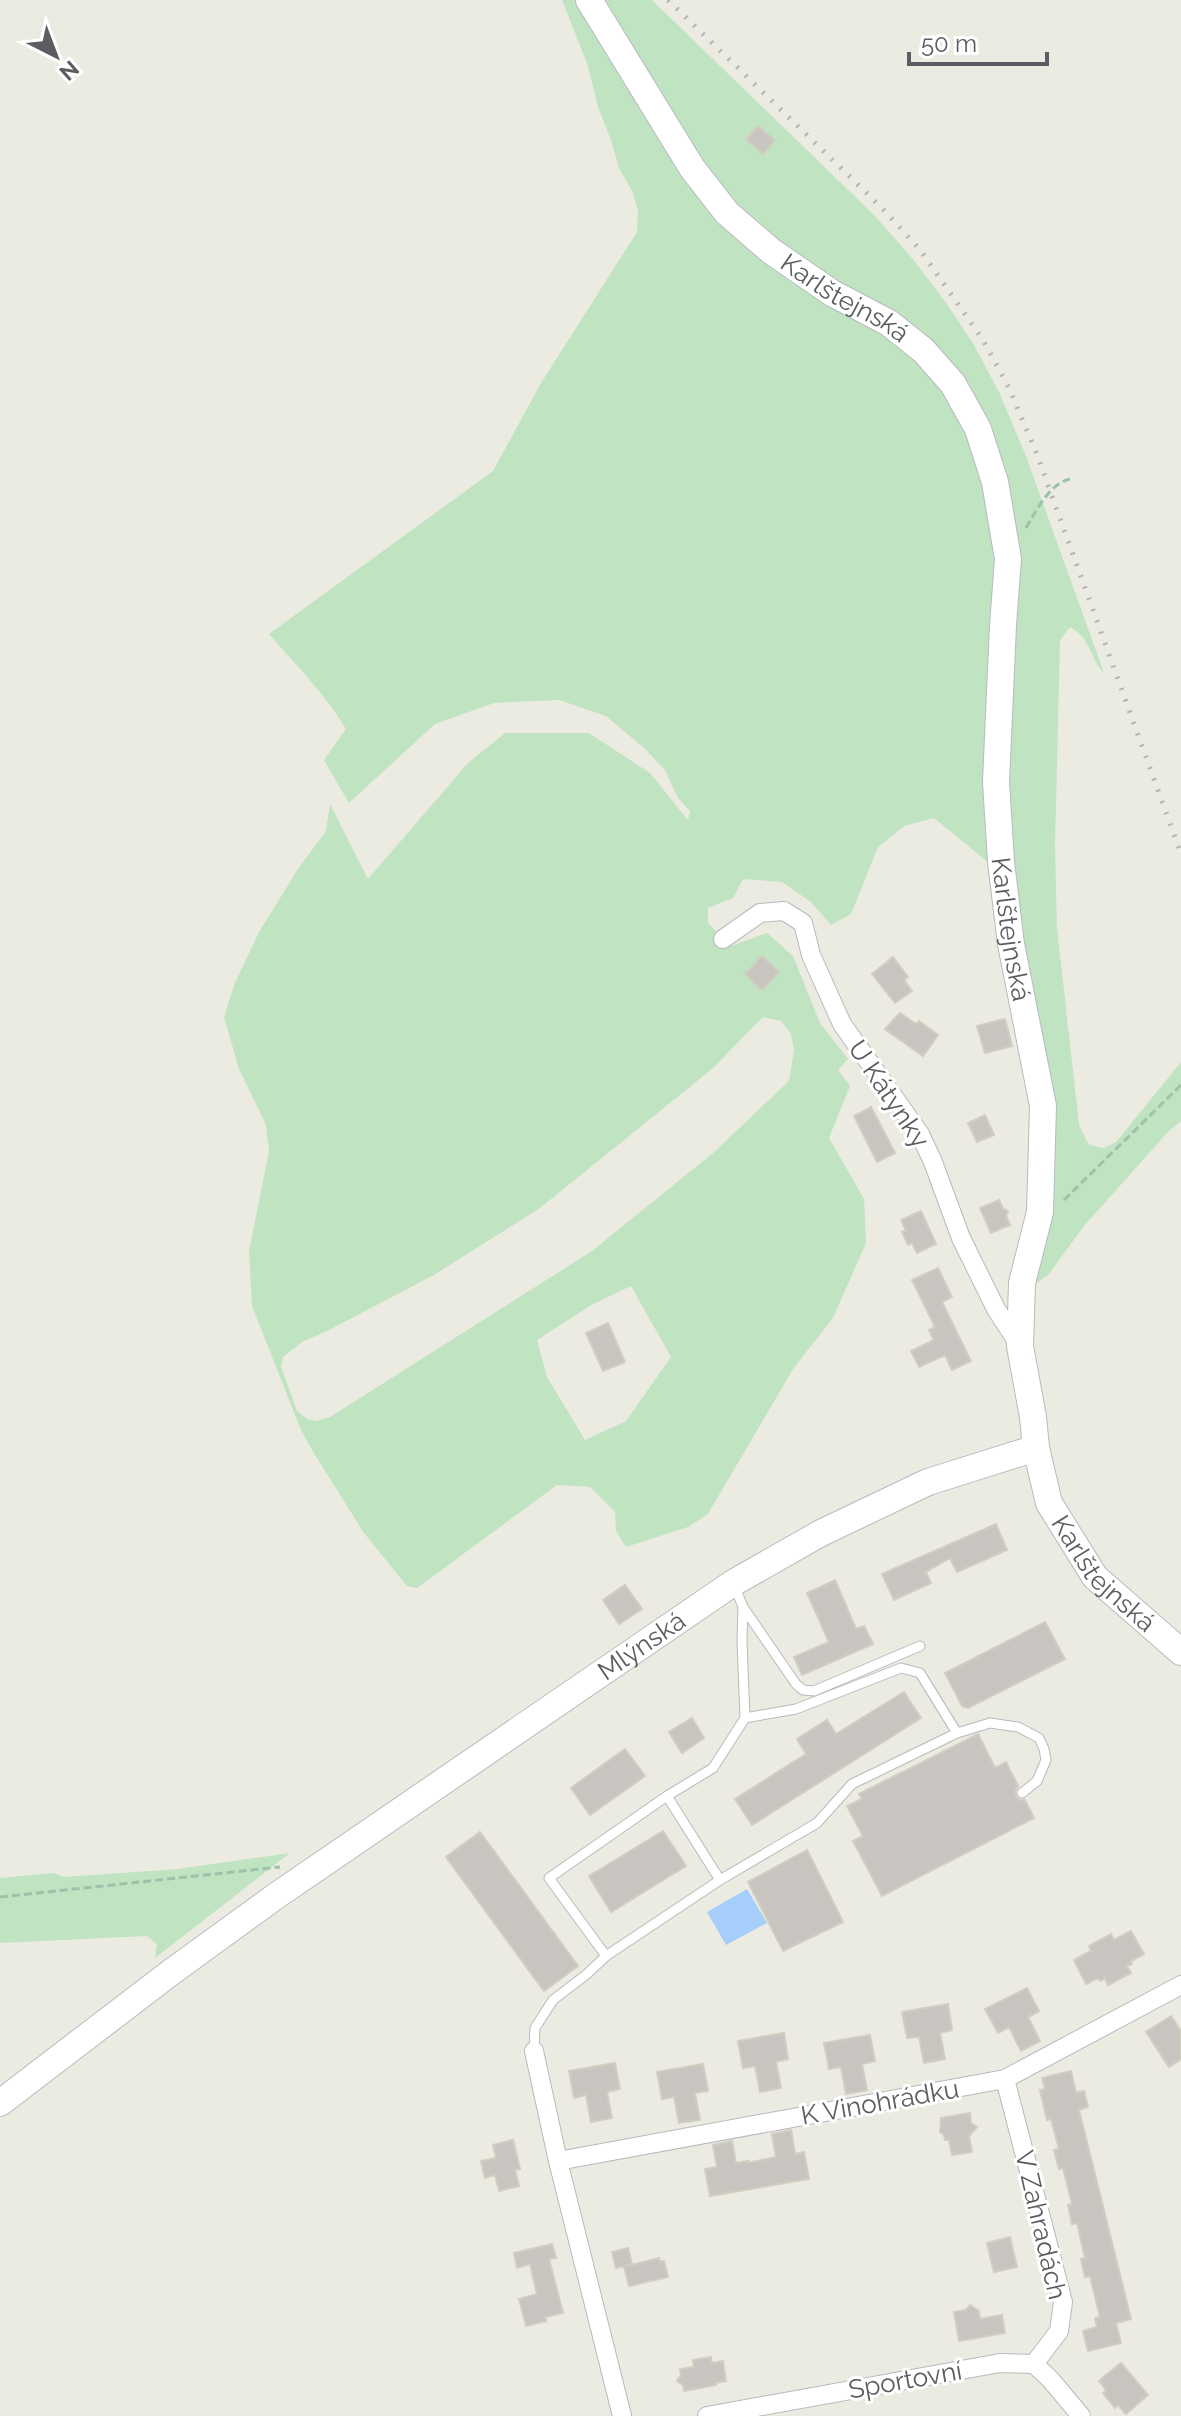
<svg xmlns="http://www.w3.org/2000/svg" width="1181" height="2416" font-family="Raleway,sans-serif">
  <rect width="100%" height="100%" fill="#ecebe2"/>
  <!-- green -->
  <path fill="#c0e3c2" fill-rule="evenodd" d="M562,0H574L682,175L915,360L943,391L966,434L983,486L996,559L989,863L934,818L904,826L878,847L851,914L831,925L811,902L782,882L743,879L733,898L708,908V923L731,946L767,933L793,956L820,1023L848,1059L838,1070L850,1086L829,1138L864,1199L866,1243L833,1318L793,1369L708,1514L688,1527L626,1547L616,1531L615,1512L590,1487L557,1485L417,1588L407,1586L364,1533L312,1450L301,1430L252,1306L249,1251L269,1151L266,1125L239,1069L224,1017L235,983L259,932L298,869L326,831L330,804L368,879L468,763L505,733H589L650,773L688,820L690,811L678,798L665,770L643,747L606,716L559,700L494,703L435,724L349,803L324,760L346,729C325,694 296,665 269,634L493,471L541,383L637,232L638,210L632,191L619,168L611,140L598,107L588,66ZM763,1017L781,1021L791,1034L794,1050L789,1081L713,1153L592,1251L330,1417L316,1421L307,1419L297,1411L281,1366L283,1357L302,1342L327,1331L434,1275L540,1208L712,1069ZM631,1286L671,1357L626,1421L585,1440L547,1377L537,1340L593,1304Z
    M603,0H652L875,216L912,258L947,304L974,345L999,392L1026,456L1104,673C1089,657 1091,638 1070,627L1060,640L1055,846L1057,928L1079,1125L1089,1145L1104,1148L1116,1142L1181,1062V1121L1168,1132L1084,1226L1048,1275L1035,1284L1052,1214L1014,861L1009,782L1015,626L1021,559L1007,479L989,424L964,377L932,342L838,282L779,241L736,205L702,161Z
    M290,1853L155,1958L157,1944L147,1936L0,1943V1878L53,1873L64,1877L178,1869Z"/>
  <!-- water -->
  <path fill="#a5cefa" d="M747,1889L767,1923L726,1945L707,1912Z"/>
  <!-- building -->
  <path fill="#c8c5c0" stroke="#d1cdc1" stroke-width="2" d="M758,126L775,140L763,154L746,139Z
    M762,956L779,972L762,990L745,974Z
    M893,957L908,977L904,980L912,991L895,1003L872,974Z
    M900,1013L916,1024L919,1021L938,1035L923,1056L885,1029Z
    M1005,1019L1012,1046L985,1053L977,1026Z
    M871,1107L895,1153L877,1162L854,1116Z
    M985,1115L994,1135L977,1142L968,1123Z
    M999,1200L1003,1209L1008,1211L1006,1216L1010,1225L991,1233L980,1208Z
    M921,1211L936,1244L917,1253L912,1243L908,1245L902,1232L906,1230L901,1220Z
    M938,1268L952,1297L942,1302L971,1361L952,1370L945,1355L919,1367L911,1351L934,1340L929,1330L935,1327L912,1280Z
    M608,1323L625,1362L603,1371L586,1333Z
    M996,1524L1007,1550L957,1572L950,1558L926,1572L931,1583L894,1600L882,1574Z
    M835,1580L856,1629L864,1626L873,1644L802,1675L794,1657L829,1642L807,1593Z
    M625,1585L642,1609L619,1624L603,1600Z
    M1045,1622L1065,1659L968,1708L962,1706L945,1673Z
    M904,1692L921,1718L752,1825L735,1799L806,1754L797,1739L827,1720L836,1734Z
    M692,1718L704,1738L682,1753L669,1732Z
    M978,1734L995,1768L1006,1762L1018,1786L1015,1791L1016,1797L1020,1800H1025L1034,1818L882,1896L853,1841L863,1836L847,1806L862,1799L859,1794Z
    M625,1749L645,1776L590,1815L571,1788Z
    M663,1831L686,1866L611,1912L589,1876Z
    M480,1832L578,1966L544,1991L446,1857Z
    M807,1850L843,1922L783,1951L748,1882Z
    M1131,1931L1144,1954L1131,1961L1132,1964L1127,1966L1131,1973L1108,1985L1105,1978L1100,1981L1098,1978L1086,1984L1074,1960L1091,1951L1089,1946L1111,1934L1114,1940Z
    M1027,1988L1039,2011L1028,2017L1040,2041L1021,2051L1009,2027L998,2033L985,2009Z
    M948,2004L952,2030L940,2033L945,2059L924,2063L919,2037L907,2038L902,2012Z
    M1171,2016L1181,2031V2059L1169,2067L1146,2032Z
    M784,2033L788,2059L776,2062L781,2088L760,2092L755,2066L743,2068L738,2041Z
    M870,2035L875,2061L862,2064L867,2090L846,2094L841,2067L829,2069L824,2043Z
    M615,2063L620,2089L607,2092L612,2118L591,2122L586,2095L574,2098L569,2071Z
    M703,2064L708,2091L695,2093L700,2120L679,2123L674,2097L662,2099L657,2072Z
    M1071,2071L1076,2093L1084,2091L1088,2107L1079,2110L1131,2319L1116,2323L1121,2343L1088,2351L1083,2331L1097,2327L1095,2318L1100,2317L1090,2276L1085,2277L1081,2259L1085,2258L1077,2223L1072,2224L1068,2205L1072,2204L1063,2168L1059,2169L1054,2150L1059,2149L1051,2119L1047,2120L1040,2090L1045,2089L1042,2078Z
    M970,2113L971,2123L977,2127L969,2136L972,2152L952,2155L949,2140H945L944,2135L940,2132L941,2118Z
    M791,2130L795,2154L804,2152L809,2179L710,2196L705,2169L717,2167L713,2145L732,2141L736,2163L748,2161V2163L776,2157L772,2134Z
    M513,2140L520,2169L515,2170L519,2186L499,2191L495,2175L485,2178L481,2161L496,2158L493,2145Z
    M1010,2237L1017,2267L994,2272L987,2243Z
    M552,2244L556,2258L549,2259L563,2313L545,2317L546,2321L526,2326L519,2299L537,2294L530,2264L517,2268L514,2253Z
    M628,2248L632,2264L616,2268L612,2252Z
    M659,2258L660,2262L664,2261L668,2277L629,2286L624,2267Z
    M970,2305L979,2311L980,2319L1002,2315L1005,2333L959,2341L954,2312L966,2310Z
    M711,2357L712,2363L723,2361L726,2381L716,2383V2385L684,2391L683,2385L677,2381L681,2375L680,2369L694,2367L693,2360Z
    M1121,2363L1148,2395L1126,2414L1118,2405L1115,2408L1103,2393L1106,2390L1099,2381Z"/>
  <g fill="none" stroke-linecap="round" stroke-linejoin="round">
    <defs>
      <path id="lane" d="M743,1607L796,1684L803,1690L814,1691L920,1646
        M745,1718L796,1709L901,1668L920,1673L957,1733
        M667,1796L720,1880
        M606,1956L549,1878L667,1796L713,1768L745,1718L742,1641L743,1607L734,1585
        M534,2051L535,2028L553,2000L587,1974L606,1956L720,1880L817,1823L852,1784L957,1733L990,1723L1018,1727L1039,1738L1044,1749L1046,1760L1037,1781L1022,1793"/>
      <path id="street" d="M723,939L760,913L784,911L803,923L811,955L842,1024L920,1134L933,1162L961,1238L996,1309L1020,1346
        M534,2051L558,2161L622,2416
        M1005,2079L1063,2302L1059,2331L1034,2364
        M558,2161L1005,2079L1181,1985
        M707,2416L1000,2363L1034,2364L1050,2379L1081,2416"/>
      <g id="secondary">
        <path id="s1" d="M589,0L692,168L727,213L771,251L832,293L889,323L924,351L953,384L978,429L995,482L1008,559L1003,625L996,782L1001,862L1011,944L1043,1106L1040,1212L1022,1283L1020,1346L1033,1417L1036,1448L1049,1503L1095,1577L1181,1652"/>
        <path id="s2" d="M0,2103L170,1973L276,1896L733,1583L821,1533L928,1482L1036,1448"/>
      </g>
    </defs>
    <!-- lane casing -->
    <use href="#lane" stroke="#b8b9be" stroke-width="11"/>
    <!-- street casing -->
    <use href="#street" stroke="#b8b9be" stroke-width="20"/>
    <!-- secondary casing -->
    <use href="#secondary" stroke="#b8bac0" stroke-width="28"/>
    <!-- path -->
    <path stroke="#9ac3a9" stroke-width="3" stroke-dasharray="8 4" stroke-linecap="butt" d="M1026,528C1036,511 1050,483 1070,479
      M1064,1200L1181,1085
      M0,1897L280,1867"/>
    <!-- lane -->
    <use href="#lane" stroke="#fff" stroke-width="9"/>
    <!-- street -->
    <use href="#street" stroke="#fff" stroke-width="18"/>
    <!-- secondary -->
    <use href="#secondary" stroke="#fff" stroke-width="26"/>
    <!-- rail -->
    <path stroke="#b3b4b4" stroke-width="5" stroke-dasharray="2 10" stroke-linecap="butt" d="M668,0L883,209L921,251L983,340L1009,388L1036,452L1181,854"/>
  </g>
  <g text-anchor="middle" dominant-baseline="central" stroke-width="6" stroke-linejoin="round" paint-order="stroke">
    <!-- street labels -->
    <g font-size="26" fill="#5b5d62" stroke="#fff">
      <text stroke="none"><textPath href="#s1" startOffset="400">Karlštejnská</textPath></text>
      <text stroke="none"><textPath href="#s1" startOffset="1096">Karlštejnská</textPath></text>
      <text transform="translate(889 1094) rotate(56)">U Kátynky</text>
      <text stroke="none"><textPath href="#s1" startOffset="1768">Karlštejnská</textPath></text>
      <text stroke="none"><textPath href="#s2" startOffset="788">Mlýnská</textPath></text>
      <text transform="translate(880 2102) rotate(-10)">K Vinohrádku</text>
      <text transform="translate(1041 2225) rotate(77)">V Zahradách</text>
      <text transform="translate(905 2380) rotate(-10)">Sportovní</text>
    </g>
  </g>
  <!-- north arrow -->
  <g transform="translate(56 56) rotate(138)" stroke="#ffffff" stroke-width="6" paint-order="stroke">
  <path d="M0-6L14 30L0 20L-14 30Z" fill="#5b5d62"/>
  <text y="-12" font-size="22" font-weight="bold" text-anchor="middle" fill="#5b5d62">N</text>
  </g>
  <!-- scale -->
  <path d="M909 52v12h138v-12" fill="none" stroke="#5b5d62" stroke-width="4"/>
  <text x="921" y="52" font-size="24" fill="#5b5d62" stroke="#ffffff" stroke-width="6" paint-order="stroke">50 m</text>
</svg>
